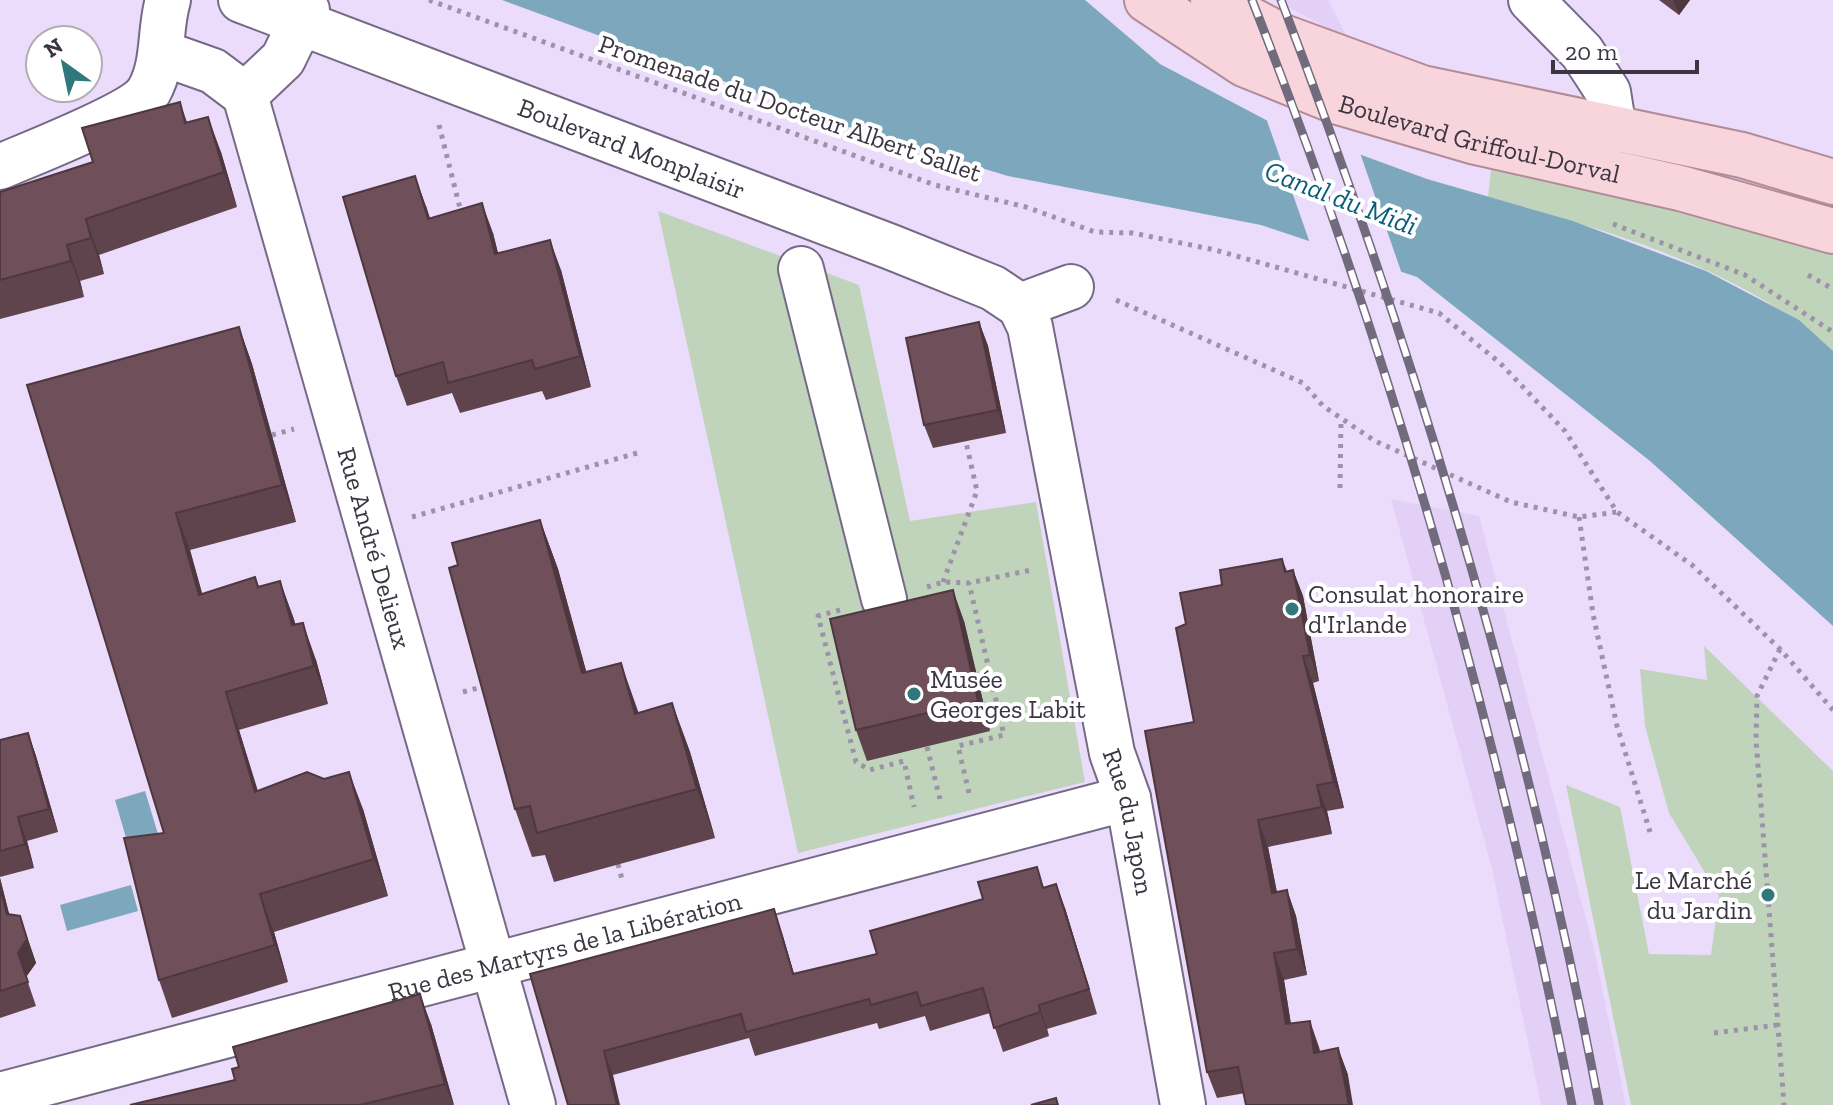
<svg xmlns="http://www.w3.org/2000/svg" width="1833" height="1105" font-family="'Zilla Slab',serif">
  <rect width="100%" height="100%" fill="#ebdcfc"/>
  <!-- built -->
  <path fill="#e3d0f7" d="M1275,0H1328L1348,39Z
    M1391,499L1479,516L1594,949L1626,1105H1541L1492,869Z"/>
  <!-- green -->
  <path fill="#c0d4bc" d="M1492,161L1833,248V351C1745,269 1603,229 1488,197Z
    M658,211L859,285L910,521L1036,502L1085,782L798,853Z
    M1704,646L1833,771V1105H1631L1566,785L1620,807L1649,954L1711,955L1719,896L1669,813L1645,726L1640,669L1707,680Z"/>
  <!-- water -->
  <path fill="#7ca7bc" d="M502,0H1085L1160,64L1266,120L1427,179L1573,221L1706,271L1799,320L1833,351V626L1650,461L1417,277L1261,225L1008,176L862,132Z
    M145,791L167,864L136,872L115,800Z
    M131,885L138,911L67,931L60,905Z"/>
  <!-- pier -->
  <path fill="#ebdcfc" d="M1265,115L1359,150L1403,277L1311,246Z"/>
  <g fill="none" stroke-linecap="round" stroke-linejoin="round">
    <defs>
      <g id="minor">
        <path id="s1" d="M241,0L891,247L993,288L1020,306"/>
        <path d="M1531,0L1582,52L1608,92L1614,130"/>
        <path id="s2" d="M307,10L283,59L245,95L533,1105"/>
        <path d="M162,53L213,71L245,95"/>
        <path d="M0,167C29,154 135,114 149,91C165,62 159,30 168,0"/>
        <path d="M801,269L884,599"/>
        <path id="s3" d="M1020,306L1030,327L1112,753L1128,798L1183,1105"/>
        <path d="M1020,306L1071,287"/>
        <path id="s4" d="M0,1095L1128,798"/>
      </g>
      <g id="major">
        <path id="s5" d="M1147,0L1244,64L1338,102L1472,141L1680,188L1833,231"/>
        <path d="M1213,0L1283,37L1422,88L1742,155L1833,182"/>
      </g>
    </defs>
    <!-- minor casing -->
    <use href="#minor" stroke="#766985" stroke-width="48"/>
    <!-- major casing -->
    <use href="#major" stroke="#b28b97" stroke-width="48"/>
    <!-- path -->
    <path stroke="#9d92a9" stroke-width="5" stroke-dasharray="4 6" stroke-linecap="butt" d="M429,0L935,185L1026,207L1095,232L1133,233L1215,250L1439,313L1500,363L1565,431L1617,512L1692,565L1780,649L1833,710
      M439,125L461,212
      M1613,224L1745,275L1833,332
      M1808,275L1833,289
      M1116,300L1303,383L1323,406L1375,441L1511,502L1579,517L1617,512
      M272,435L294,429
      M1340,488L1341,419
      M412,517L637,453
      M1579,517L1593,614L1617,726L1650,832
      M943,582L977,491L966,442
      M927,587L943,582L969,583L1031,570
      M840,610L818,616L856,762L870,770L904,761L914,807
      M1780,649L1757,696L1756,740L1784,1105
      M463,692L485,686
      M927,747L940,799
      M969,793L958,746L1004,735L969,583
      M618,864L623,883
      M1714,1033L1778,1025"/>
    <!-- minor -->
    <use href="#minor" stroke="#fff" stroke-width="44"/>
    <!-- major -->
    <use href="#major" stroke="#f8d5dd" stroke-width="44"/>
    <defs>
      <path id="rail" d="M1252,0C1392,357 1498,729 1572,1105
        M1281,0C1418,358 1528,728 1599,1105"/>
    </defs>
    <!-- rail casing -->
    <use href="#rail" stroke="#726a7d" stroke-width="9"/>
    <!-- rail -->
    <use href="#rail" stroke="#fff" stroke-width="6" stroke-dasharray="18" stroke-linecap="butt"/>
  </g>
  <!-- wall -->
  <path fill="#5f444d" d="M1659,0H1690L1679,15Z
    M180,102L187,122L221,152L237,207L99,255L104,274L80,281L84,297L0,319V192L93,162Z
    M426,206L430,218L493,233L498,254L561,270L591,387L546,400L542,391L460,413L452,393L407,406L396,376Z
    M979,322L988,346L1006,433L933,448L924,425Z
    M239,327L252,364L296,522L190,550L202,594L255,577L259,587L280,581L295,624L316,660L328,704L239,730L258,791L363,809L388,896L274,932L288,982L172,1018L159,980L164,833L27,385Z
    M540,520L558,569L586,672L639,713L672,703L690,752L715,838L554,882L545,855L532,857L515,809L458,565Z
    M1282,559L1287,571L1293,570L1303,596L1319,681L1313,683L1344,808L1327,811L1332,834L1268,847L1277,892L1287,890L1296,916L1307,975L1284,980L1291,1024L1319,1047L1320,1052L1338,1048L1348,1075L1217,1098L1207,1072L1194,722L1186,624Z
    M964,621L990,731L867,761L856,730Z
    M28,733L36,756L58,832L27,841L34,868L0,877V740Z
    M0,878L9,914L20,916L36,963L26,977L36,1006L0,1018Z
    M1044,888L1065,908L1097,1014L1047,1029L1049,1036L1003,1052L990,1013L930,1031L925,1016L879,1029L877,1023L755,1056L749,1038L613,1075L530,974L782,933L794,974L877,954Z
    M431,1024L454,1105H130L235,1080Z"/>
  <!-- shaded-wall -->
  <path fill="#4e373f" d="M1673,0H1690L1679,15Z
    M208,117L221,152L237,207L224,172Z
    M415,176L426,206L439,249L428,219Z
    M482,203L493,233L506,284L495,254Z
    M86,219L99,255L104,274L91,238Z
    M550,240L561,270L591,387L580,356Z
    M67,245L80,281L84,297L71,261Z
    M979,322L988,346L1006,433L998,410Z
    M239,327L252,364L296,522L282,485Z
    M176,513L190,550L213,632L199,595Z
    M540,520L558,569L600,721L582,673Z
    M1293,570L1303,596L1319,681L1310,655Z
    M280,581L294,619L306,662L292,625Z
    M953,590L964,621L990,731L978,701Z
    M303,623L316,660L328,704L314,666Z
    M1303,656L1313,683L1344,808L1334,782Z
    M621,663L638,711L653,763L635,714Z
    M226,692L239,730L269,829L255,792Z
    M672,703L690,752L715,838L697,789Z
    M28,733L36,756L58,832L49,809Z
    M349,772L363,809L388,896L374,859Z
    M1317,785L1327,811L1332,834L1322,807Z
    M18,817L27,841L34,868L25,844Z
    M1258,820L1268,847L1282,919L1272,893Z
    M0,878L15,937L7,914L0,888Z
    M1056,884L1065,908L1097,1014L1089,989Z
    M1287,890L1296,916L1307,975L1297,949Z
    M260,894L274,932L288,982L275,945Z
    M774,909L782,933L801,998L793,974Z
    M20,916L36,963L26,977L36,1006L18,953Z
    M1274,953L1284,980L1295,1051L1286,1024Z
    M420,994L431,1024L454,1105L445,1084Z
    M1039,1005L1047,1029L1049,1036L1040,1012Z
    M1310,1021L1319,1047L1324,1079L1314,1053Z
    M1338,1048L1348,1075L1353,1105H1349Z
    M604,1051L613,1075L620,1105H617Z"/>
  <!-- building -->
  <path fill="#6f4f5a" stroke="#4e373f" stroke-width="2" d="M180,102L185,123L208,117L224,172L86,219L91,238L67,245L71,261L0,280V192L93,162L82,128Z
    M415,176L428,219L482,203L495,254L550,240L580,356L535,369L532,360L448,383L443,362L396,376L343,197Z
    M979,322L998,410L924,425L906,338Z
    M239,327L282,485L176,513L199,595L255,577L258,587L280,581L292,625L303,623L314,666L226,692L255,792L307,772L324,779L349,772L374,859L260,894L275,945L159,980L124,838L164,833L27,385Z
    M540,520L582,673L621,663L635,714L672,703L697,789L537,833L530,806L515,809L449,568L458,565L452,543Z
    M1282,559L1285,572L1293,570L1310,655L1303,656L1334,782L1317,785L1322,807L1258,820L1272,893L1287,890L1297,949L1274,953L1286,1024L1310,1021L1314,1053L1338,1048L1349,1105H1246L1238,1067L1207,1072L1145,731L1194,722L1176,628L1186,624L1180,593L1222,585L1220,570Z
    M953,590L978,701L856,730L830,619Z
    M28,733L49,809L18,817L25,844L0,851V740Z
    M1037,867L1043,888L1056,884L1089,989L1039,1005L1040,1012L994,1028L983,988L921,1006L917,992L871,1005L869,999L746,1032L741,1014L604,1051L617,1105H568L530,974L774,909L793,974L877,954L870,931L983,899L978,882Z
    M0,888L7,914L20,916L27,939L18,953L28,982L0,991Z
    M420,994L445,1084L360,1105H130L235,1080L232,1069L239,1067L233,1047Z
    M1056,1098L1058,1105H1031Z"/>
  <!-- markers -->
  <g fill="#2f787c" stroke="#fff" stroke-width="3">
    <circle cx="1292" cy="609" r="8"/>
    <circle cx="914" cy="694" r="8"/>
    <circle cx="1768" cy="895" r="8"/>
  </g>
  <g text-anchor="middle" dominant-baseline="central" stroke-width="8" stroke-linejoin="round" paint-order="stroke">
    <!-- street labels -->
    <g font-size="26" fill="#3a3541" stroke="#fff">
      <text transform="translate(790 108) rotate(19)">Promenade du Docteur Albert Sallet</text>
      <text stroke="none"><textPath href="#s5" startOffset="364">Boulevard Griffoul-Dorval</textPath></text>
      <text stroke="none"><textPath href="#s1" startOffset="418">Boulevard Monplaisir</textPath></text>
      <text stroke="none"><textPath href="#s2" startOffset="578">Rue André Delieux</textPath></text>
      <text stroke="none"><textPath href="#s3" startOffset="528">Rue du Japon</textPath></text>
      <text stroke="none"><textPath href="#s4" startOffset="584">Rue des Martyrs de la Libération</textPath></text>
    </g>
    <!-- poi labels -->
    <g font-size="26" fill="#3a3541" stroke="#fff" text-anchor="start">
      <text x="1308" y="594">Consulat honoraire<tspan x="1308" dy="30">d'Irlande</tspan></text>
      <text x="930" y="679">Musée<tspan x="930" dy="30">Georges Labit</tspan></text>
      <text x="1752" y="880" text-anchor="end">Le Marché<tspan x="1752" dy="30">du Jardin</tspan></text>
    </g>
    <!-- water labels -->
    <g font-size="28" font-style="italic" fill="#095c7a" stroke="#fff">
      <text transform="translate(1341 198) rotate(21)">Canal du Midi</text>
    </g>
  </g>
  <!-- north arrow -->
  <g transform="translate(64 64) rotate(327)"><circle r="38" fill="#ffffff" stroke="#b0aeb3" stroke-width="2"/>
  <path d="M0-6L14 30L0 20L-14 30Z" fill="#2f787c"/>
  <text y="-12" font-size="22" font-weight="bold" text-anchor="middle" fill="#3a3541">N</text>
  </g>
  <!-- scale -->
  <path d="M1553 60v12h144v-12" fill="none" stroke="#3a3541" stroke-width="4"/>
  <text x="1565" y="60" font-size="24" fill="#3a3541" stroke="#ffffff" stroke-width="6" paint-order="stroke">20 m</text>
</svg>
